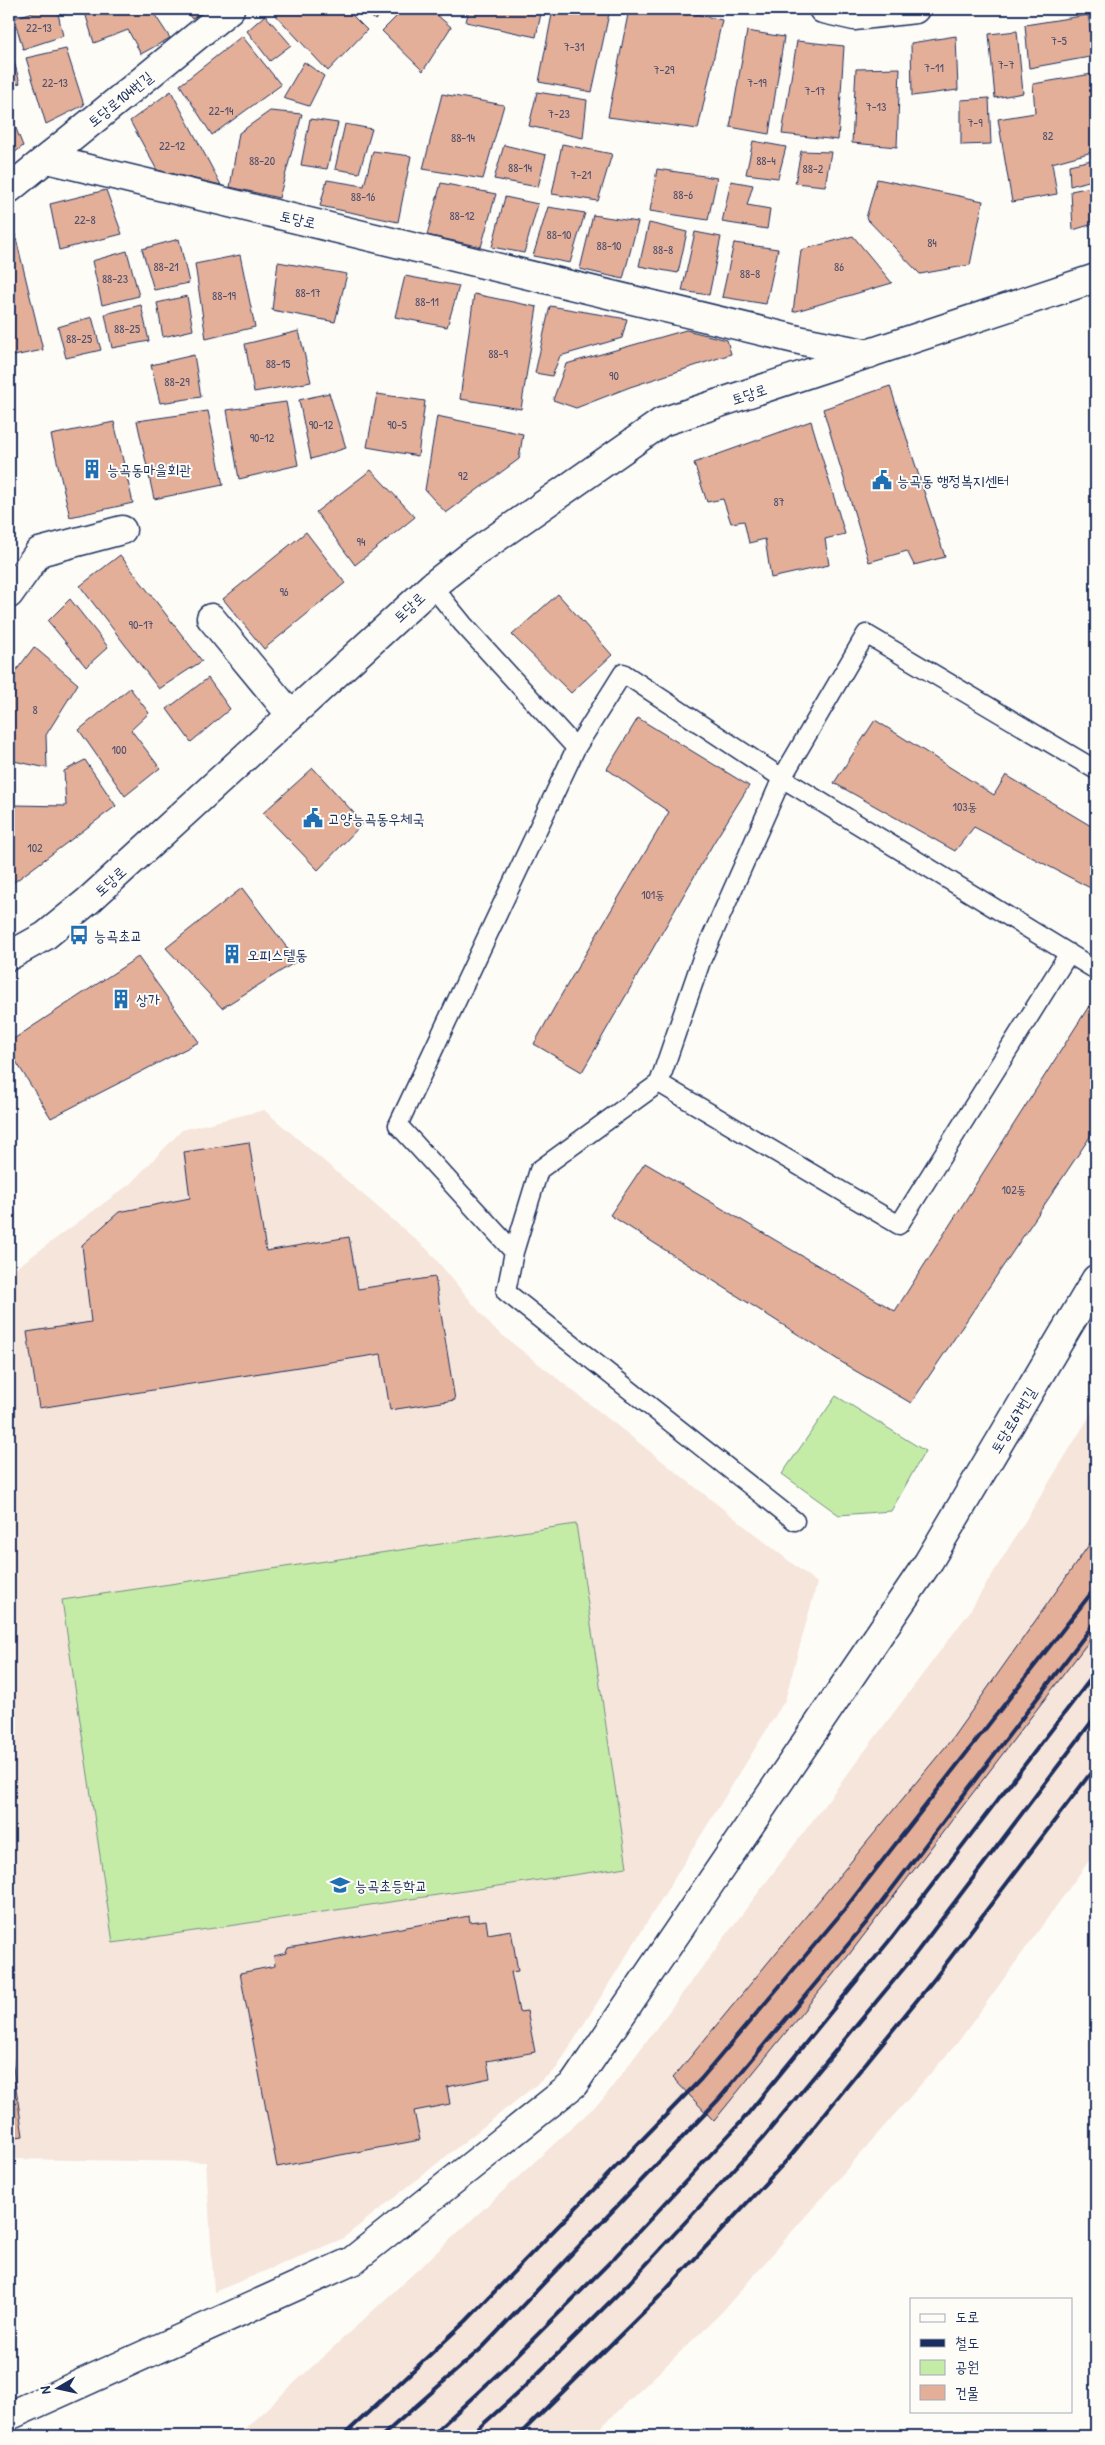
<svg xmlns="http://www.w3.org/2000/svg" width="1105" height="2445" font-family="'Patrick Hand','Poor Story',sans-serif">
  <rect width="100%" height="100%" fill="#fdfcf7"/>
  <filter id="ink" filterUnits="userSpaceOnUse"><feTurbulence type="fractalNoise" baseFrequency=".02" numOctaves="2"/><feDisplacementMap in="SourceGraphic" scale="10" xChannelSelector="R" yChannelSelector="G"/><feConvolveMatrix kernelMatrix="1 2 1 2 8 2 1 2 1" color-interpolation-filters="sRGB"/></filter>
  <g filter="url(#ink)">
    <!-- built -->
    <path fill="#f6e5db" d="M264,1110L428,1250L493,1328L817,1583L785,1700L556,2069L342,2239L214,2292L206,2162L9,2159V1273L130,1184L182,1130Z
      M1096,1406V1851L958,2042L720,2314L592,2436H237L603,2099L968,1614Z"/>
    <!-- green -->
    <path fill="#c5eca7" stroke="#708e82" d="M836,1396L925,1451L891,1511L839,1515L782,1474Z
      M576,1524L627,1867L113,1943L62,1600Z"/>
    <!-- building -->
    <path fill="#e4af99" stroke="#1b2f5e" d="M43,9H57L63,36L23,49L14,18Z
      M84,9H151L170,38L141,54L128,30L94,43Z
      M184,9H206L192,19Z
      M273,9H346L367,30L328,71L271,10Z
      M363,9H388L375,20Z
      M404,9H430L451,27L423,71L382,31Z
      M469,9H542L536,37L466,22Z
      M553,9H610L592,92L539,82Z
      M629,9H675L722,20L698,129L608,117Z
      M265,15L291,45L270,61L247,31Z
      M1088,15L1095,56L1029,68L1025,25Z
      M747,31L784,37L769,134L730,127Z
      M1017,31L1023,93L995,98L989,34Z
      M242,36L281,85L212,135L180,85Z
      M956,36L958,90L912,96L911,43Z
      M797,41L844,46L838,140L782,134Z
      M9,44L20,83L9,87Z
      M66,49L84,105L46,124L26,58Z
      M304,62L324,76L309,106L283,98Z
      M900,68L897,147L852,143L856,69Z
      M1092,74L1096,95V151L1052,163L1057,194L1012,202L998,119L1035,113L1033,84Z
      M171,91L221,185L157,170L130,121Z
      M537,92L587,100L583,138L529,126Z
      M442,94L504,105L483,179L423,169Z
      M989,98L991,144L961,145V100Z
      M9,111L23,146L9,157Z
      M270,111L302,114L279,198L230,187L239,133Z
      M310,119L338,123L327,169L301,165Z
      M345,124L372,129L359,173L335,169Z
      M753,141L786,147L778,178L746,174Z
      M562,144L612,154L598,201L552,194Z
      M504,145L546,155L538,187L494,179Z
      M373,151L411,156L398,222L320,206L327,180L364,186Z
      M801,151L831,152L825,186L795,183Z
      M1096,159V179L1070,186L1069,165Z
      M657,169L717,178L708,220L650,211Z
      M877,179L983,201L970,265L920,274L866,218Z
      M731,181L753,185L747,205L770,209L767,229L722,222Z
      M441,183L496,194L481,247L427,235Z
      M1096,186V223L1073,230L1071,191Z
      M106,190L122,234L59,250L50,204Z
      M505,197L538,204L524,253L492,247Z
      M548,207L585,213L570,263L533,256Z
      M593,215L638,222L623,279L580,269Z
      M649,223L687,232L678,273L639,266Z
      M695,232L721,237L709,295L682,291Z
      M15,234L43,350L9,357V241Z
      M853,236L892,283L793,312L801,250Z
      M179,239L189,283L154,290L142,249Z
      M734,243L778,249L766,304L722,297Z
      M127,251L139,296L102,305L92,261Z
      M240,255L255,327L206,339L195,264Z
      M278,262L347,274L335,322L272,310Z
      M405,276L459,286L447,327L395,317Z
      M474,294L537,307L521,409L460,399Z
      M187,296L193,330L163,337L157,303Z
      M141,305L149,341L112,348L105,314Z
      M550,306L627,319L622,338L560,356L552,376L535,373Z
      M92,317L101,350L66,358L58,327Z
      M686,330L727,340L731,354L630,387L576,408L553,400L566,364Z
      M299,331L311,382L254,392L245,344Z
      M194,355L201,397L160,403L151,365Z
      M890,386L945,557L914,565L907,551L869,562L823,409Z
      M329,393L346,448L311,459L299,400Z
      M377,394L425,401L418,456L367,447Z
      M286,402L298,465L239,479L227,410Z
      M208,411L223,485L154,499L137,421Z
      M437,416L523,434L519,459L446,513L425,490Z
      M811,421L845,534L825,539L829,565L771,578L765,539L749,543L744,521L731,523L723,499L707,502L694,463Z
      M114,422L133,503L70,517L51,435Z
      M371,470L415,517L355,565L316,512Z
      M306,532L345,583L264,649L223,599Z
      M120,555L202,661L159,689L80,586Z
      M558,594L612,655L571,693L512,635Z
      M70,599L108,647L86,667L48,621Z
      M34,647L78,684L46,735L47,768L9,760V680Z
      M208,678L230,709L191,742L167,709Z
      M130,688L149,713L131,730L160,768L125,796L79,730Z
      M638,718L749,786L714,842L582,1072L534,1044L563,992L669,812L607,769Z
      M875,720L994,795L1006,775L1096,829V891L974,827L955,851L834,783Z
      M85,760L116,806L9,886V808L14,805L66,806L64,771Z
      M313,768L363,823L318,870L263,813Z
      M242,888L297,961L222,1008L166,948Z
      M138,957L199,1042L51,1118L9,1050V1042Z
      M1091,1003L1096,1006V1128L911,1403L854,1370L610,1215L645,1163L895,1311Z
      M249,1142L266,1251L349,1237L358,1289L435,1277L455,1400L390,1410L381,1354L39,1408L27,1332L91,1322L82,1245L119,1212L190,1198L184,1152Z
      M1096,1535V1632L848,1956L714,2121L673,2078L951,1740Z
      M469,1916L470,1922L486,1920L488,1934L511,1930L518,1971L511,1972L519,2012L527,2011L535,2052L487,2061L490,2078L447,2087L450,2104L414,2111L420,2140L277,2167L240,1973L275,1966L274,1956L286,1953L288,1948Z
      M9,2040L23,2136L9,2138Z"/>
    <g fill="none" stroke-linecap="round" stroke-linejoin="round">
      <defs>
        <path id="lane" d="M432,586L463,624L576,748L623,673L782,778L1096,970
          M659,1083L899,1225L1069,953
          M514,1252L398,1125L576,748
          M795,1521L506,1292L514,1252L539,1170L659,1083L701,961L782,778L866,634L1096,770"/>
        <path id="street" d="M823,9L854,16L915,9
          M47,159L803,341L869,354
          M9,189L230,9
          M9,594L39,552L122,530
          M211,618L291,715
          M9,2416L352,2261L574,2084L929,1561L1096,1279"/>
        <path id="secondary" d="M9,956L45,936L88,901L432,586L469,557L662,422L1096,278"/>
      </defs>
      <!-- lane casing -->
      <use href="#lane" stroke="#1b2f5e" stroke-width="21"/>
      <!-- street casing -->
      <use href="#street" stroke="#1b2f5e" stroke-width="31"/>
      <!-- secondary casing -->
      <use href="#secondary" stroke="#1b2f5e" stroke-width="31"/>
      <!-- lane -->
      <use href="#lane" stroke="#fdfcf7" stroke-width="18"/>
      <!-- street -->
      <use href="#street" stroke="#fdfcf7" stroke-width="28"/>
      <!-- secondary -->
      <use href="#secondary" stroke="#fdfcf7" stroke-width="28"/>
      <!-- rail -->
      <path stroke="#1b2f5e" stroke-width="4" d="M343,2436L466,2321L701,2079L844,1910L1096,1587
        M382,2436L483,2347L719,2099L866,1923L1096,1621
        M431,2436L501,2371L613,2259L741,2122L889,1941L1096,1672
        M470,2436L520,2391L629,2283L762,2139L910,1961L1096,1716
        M518,2436L659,2297L788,2159L935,1978L1096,1766"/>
    </g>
  </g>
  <!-- icons -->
  <defs>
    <symbol id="building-bare" viewBox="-9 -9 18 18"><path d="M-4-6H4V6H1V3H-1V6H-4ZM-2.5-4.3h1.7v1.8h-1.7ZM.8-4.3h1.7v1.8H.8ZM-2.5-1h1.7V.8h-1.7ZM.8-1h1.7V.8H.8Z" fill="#1f6fb2" stroke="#fdfcf7" stroke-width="2.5" paint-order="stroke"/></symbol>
    <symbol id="civic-bare" viewBox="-9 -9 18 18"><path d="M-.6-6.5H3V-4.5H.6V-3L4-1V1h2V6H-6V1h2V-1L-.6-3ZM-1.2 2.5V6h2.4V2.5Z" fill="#1f6fb2" stroke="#fdfcf7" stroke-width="2.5" paint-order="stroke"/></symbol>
    <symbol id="bus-bare" viewBox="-9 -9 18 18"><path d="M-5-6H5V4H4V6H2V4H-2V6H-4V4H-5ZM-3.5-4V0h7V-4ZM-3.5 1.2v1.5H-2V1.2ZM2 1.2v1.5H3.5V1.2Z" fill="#1f6fb2" stroke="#fdfcf7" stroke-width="2.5" paint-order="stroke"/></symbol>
    <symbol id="school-bare" viewBox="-9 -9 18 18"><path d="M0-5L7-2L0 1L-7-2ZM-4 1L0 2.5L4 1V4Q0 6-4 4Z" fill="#1f6fb2" stroke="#fdfcf7" stroke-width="2.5" paint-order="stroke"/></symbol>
  </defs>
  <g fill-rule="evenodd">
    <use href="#building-bare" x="78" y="455" width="28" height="28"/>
    <use href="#civic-bare" x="868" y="466" width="28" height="28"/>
    <use href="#civic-bare" x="299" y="804" width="28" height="28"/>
    <use href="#bus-bare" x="65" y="921" width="28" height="28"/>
    <use href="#building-bare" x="218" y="940" width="28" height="28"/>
    <use href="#building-bare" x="107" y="985" width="28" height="28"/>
    <use href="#school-bare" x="326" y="1871" width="28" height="28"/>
  </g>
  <g text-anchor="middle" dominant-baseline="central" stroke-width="4" stroke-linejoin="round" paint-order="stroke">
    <!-- number labels -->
    <g font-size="12" fill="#4d4f6d">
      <text x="39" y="27">22-13</text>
      <text x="1059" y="40">7-5</text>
      <text x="574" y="46">7-31</text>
      <text x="1006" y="64">7-7</text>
      <text x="934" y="67">7-11</text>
      <text x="664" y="69">7-29</text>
      <text x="55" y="82">22-13</text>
      <text x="757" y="82">7-19</text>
      <text x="815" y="90">7-17</text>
      <text x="876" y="106">7-13</text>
      <text x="221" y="110">22-14</text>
      <text x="559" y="113">7-23</text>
      <text x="975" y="122">7-9</text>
      <text x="1048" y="135">82</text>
      <text x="463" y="137">88-14</text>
      <text x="172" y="145">22-12</text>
      <text x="262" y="160">88-20</text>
      <text x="766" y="160">88-4</text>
      <text x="520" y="167">88-14</text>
      <text x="813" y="168">88-2</text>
      <text x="581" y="174">7-21</text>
      <text x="683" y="194">88-6</text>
      <text x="363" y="196">88-16</text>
      <text x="462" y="215">88-12</text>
      <text x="85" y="219">22-8</text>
      <text x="559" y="234">88-10</text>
      <text x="932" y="242">84</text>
      <text x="609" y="245">88-10</text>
      <text x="663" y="249">88-8</text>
      <text x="166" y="266">88-21</text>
      <text x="839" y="266">86</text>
      <text x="750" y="273">88-8</text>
      <text x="115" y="278">88-23</text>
      <text x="308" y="292">88-17</text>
      <text x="224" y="295">88-19</text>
      <text x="427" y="301">88-11</text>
      <text x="127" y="328">88-25</text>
      <text x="79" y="338">88-25</text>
      <text x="498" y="353">88-9</text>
      <text x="278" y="363">88-15</text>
      <text x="614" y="375">90</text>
      <text x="177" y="381">88-29</text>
      <text x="321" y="424">90-12</text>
      <text x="397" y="424">90-5</text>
      <text x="262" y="437">90-12</text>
      <text x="463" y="475">92</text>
      <text x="779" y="501">87</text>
      <text x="361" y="541">94</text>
      <text x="284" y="591">96</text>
      <text x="141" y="624">90-17</text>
      <text x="35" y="709">8</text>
      <text x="119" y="749">100</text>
      <text x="965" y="806">103동</text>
      <text x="35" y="847">102</text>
      <text x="653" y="894">101동</text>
      <text x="1014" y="1189">102동</text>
    </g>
    <!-- street labels -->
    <g font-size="15" fill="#1b2f5e" stroke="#fdfcf7">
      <text transform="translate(120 99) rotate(-39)">토당로104번길</text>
      <text transform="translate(298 219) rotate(13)">토당로</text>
      <text transform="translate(749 394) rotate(-18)">토당로</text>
      <text transform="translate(409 607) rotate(-43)">토당로</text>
      <text transform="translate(110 881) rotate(-42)">토당로</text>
      <text transform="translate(1013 1420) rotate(-59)">토당로67번길</text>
    </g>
    <!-- poi labels -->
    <g font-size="15" fill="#1b2f5e" stroke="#fdfcf7" text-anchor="start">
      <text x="107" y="469">능곡동마을회관</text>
      <text x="897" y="480">능곡동 행정복지센터</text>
      <text x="328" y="818">고양능곡동우체국</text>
      <text x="94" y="935">능곡초교</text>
      <text x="247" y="954">오피스텔동</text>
      <text x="136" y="999">상가</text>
      <text x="355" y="1885">능곡초등학교</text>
    </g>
  </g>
  <!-- margin -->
  <rect width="1105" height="2445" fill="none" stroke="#fdfcf7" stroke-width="30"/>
  <rect x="15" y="15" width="1075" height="2415" fill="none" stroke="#1b2f5e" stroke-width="2" filter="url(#ink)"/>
  <!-- legend -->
  <rect x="910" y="2298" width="162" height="115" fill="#fdfcf7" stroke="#a3aaba"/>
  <rect x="920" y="2314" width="25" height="8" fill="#fdfcf7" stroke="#a3aaba"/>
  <text x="955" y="2322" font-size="15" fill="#1b2f5e">도로</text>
  <rect x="920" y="2339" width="25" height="8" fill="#1b2f5e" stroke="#a3aaba"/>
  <text x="955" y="2348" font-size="15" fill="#1b2f5e">철도</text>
  <rect x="920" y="2360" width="25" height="15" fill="#c5eca7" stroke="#a3aaba"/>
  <text x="955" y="2372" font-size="15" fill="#1b2f5e">공원</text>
  <rect x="920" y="2385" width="25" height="15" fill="#e4af99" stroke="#a3aaba"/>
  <text x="955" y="2398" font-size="15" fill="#1b2f5e">건물</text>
  <!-- north arrow -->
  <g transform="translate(58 2388) rotate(261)" stroke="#fdfcf7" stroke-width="4" paint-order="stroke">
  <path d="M0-4L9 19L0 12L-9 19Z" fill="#1b2f5e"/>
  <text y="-8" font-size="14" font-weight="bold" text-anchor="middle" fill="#1b2f5e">N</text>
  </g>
</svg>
